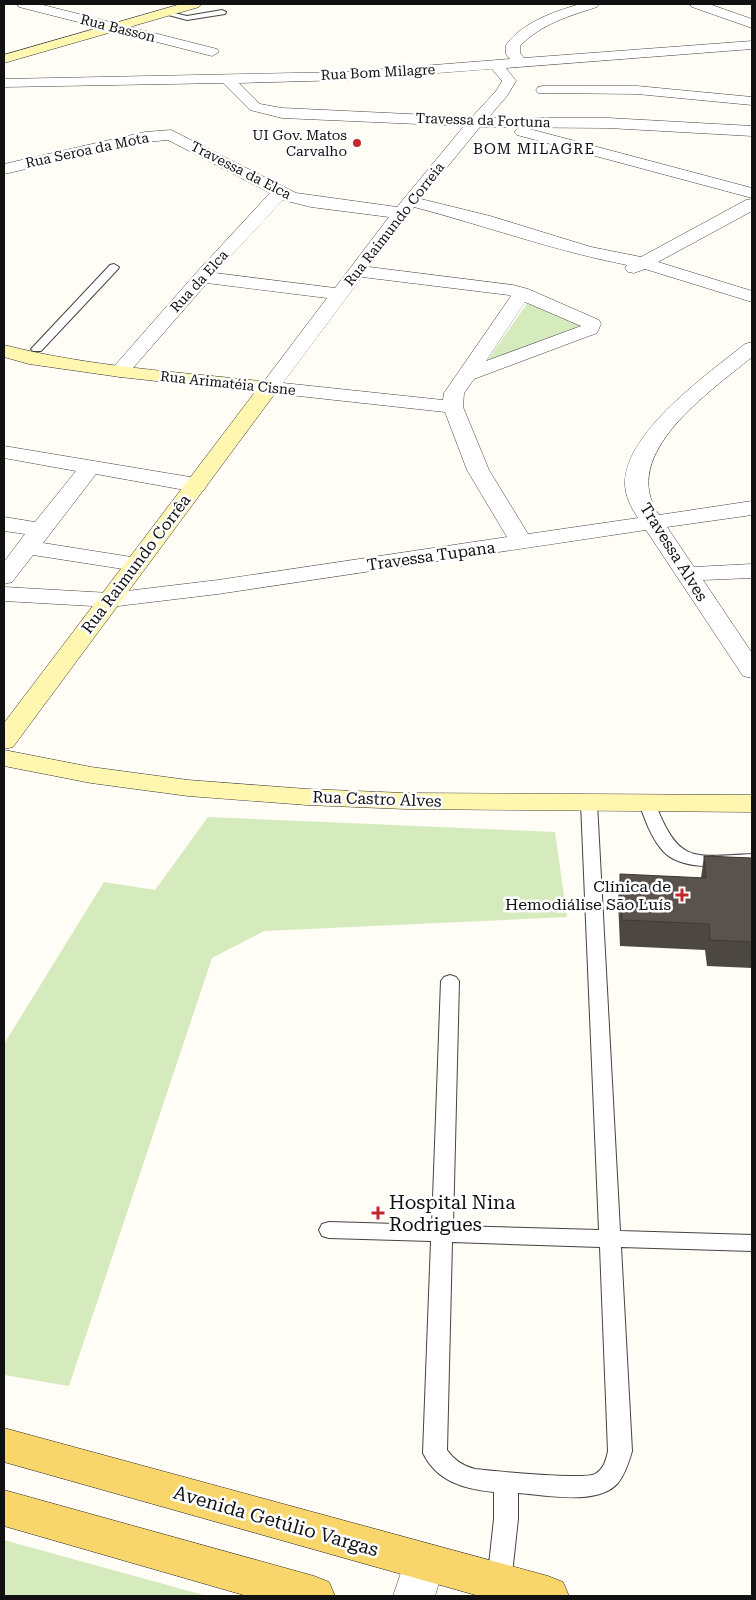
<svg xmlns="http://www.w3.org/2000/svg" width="756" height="1600" font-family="'Roboto Serif',serif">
  <rect width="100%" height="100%" fill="#fffdf5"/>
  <!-- green -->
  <path fill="#d5ebbd" d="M529,301L590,326L484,365Z
    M208,817L555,832L567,917L264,931L212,958L69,1386L4,1375V1044L104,882L155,890Z
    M4,1540L207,1596H4Z"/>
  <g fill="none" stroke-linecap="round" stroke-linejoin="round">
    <defs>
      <path id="lane" d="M222,10L226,12L225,14L187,20L161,13L165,11L187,16Z
        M114,264L119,267L118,269L41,351H33L31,349L33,347L110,265Z
        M589,798L595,799L597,803L620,1231L752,1235V1251L621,1247L632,1451C629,1462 625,1474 618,1483C598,1506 545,1495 518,1493V1519L511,1583L508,1591L499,1594L490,1591L487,1583L494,1519V1492C465,1489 437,1482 423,1453L431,1241L329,1238L322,1236L319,1230L322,1224L329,1222L432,1225L441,981L444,977L450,975L456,977L459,981L453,1226L599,1230L581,803L583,799ZM452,1242L600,1247L608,1451C606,1460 604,1469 595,1474C584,1480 493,1471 475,1469C463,1466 454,1460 447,1450Z
        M647,798L653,799L655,803C679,864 692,857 752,854V864C727,866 682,872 663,851C651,838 645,819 639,803L641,799Z"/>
      <path id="street" d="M17,4H39L217,49L219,52L212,56L19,7Z
        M580,4H599L597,7C569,16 541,24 520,46V53L524,58L752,41V49L506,68L516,81L507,96L488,118H608L752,126V136L608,128L480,127L421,199L490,216L591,247L641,257L746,200L752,199V211L658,262L752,291V302L645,269L634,273L628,272L625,268L627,265C555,251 486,226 414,207L369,267L513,285L528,289L599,320L601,324L597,333L474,379L464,393L463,407L489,470L528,534L638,518C631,508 625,495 625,483C625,432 709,373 745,344L752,342V357C711,391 617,454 659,515L752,501V515L667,527L694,567L752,564V578L703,580L752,653V678L743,676L646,530L218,594L110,607L4,601V587L110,593L218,580L507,537L467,470L445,412L262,392L259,388L262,384L327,298L207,283L127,375L120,377L113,375L110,371L196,273L270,193L168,140L145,142L4,174V164L145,132L171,130L296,193L397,207L464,126L282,118L250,110L223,83L4,87V79L345,72L510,59L506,54V45C523,22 553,12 580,4ZM492,69L502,81L496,91L472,117L282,108L260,104L239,83L345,80ZM283,200L311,207L389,217L335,288L215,273ZM362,277L509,295L511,296L444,393L443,400L283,383ZM525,302L581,326L486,361Z
        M690,4H709L752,19V28L692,7Z
        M543,86H637L752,97V105L637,94L538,93L536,90L538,87Z
        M522,127L752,188V198L517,135L514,132L517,129Z
        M4,446L196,478L204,480L207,485L204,490L196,492L96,474L43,543L144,559L148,564L144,569L136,571L33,555L12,582L4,584V562L25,534L4,531V517L35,522L76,471L4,458Z
        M424,1543L439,1549L445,1562L435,1596H393L409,1549Z"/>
      <path id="secondary" d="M181,4H201L199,7L4,63V55Z
        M4,345C90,367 181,372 269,382L276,384L279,388L13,747L4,749V723L255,392L120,377L29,364L4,357Z
        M4,750L91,767L188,780L307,789L405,793L752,795V812L405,809L307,805L188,796L91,783L4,766Z"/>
      <path id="primary" d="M4,1428L548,1576L563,1582L569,1596H479L4,1462Z
        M4,1490L314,1576L329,1582L335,1596H247L4,1526Z"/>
    </defs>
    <!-- lane casing -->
    <use href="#lane" stroke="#444" stroke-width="2"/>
    <!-- street casing -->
    <use href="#street" stroke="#444" stroke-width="1"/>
    <!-- secondary casing -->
    <use href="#secondary" stroke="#333" stroke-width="1"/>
    <!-- primary casing -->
    <use href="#primary" stroke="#222" stroke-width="1"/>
    <!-- lane -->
    <use href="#lane" fill="#fff" fill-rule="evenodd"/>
    <!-- street -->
    <use href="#street" fill="#fff" fill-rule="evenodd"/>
    <!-- secondary -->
    <use href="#secondary" fill="#fff6b0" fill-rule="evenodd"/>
    <!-- primary -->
    <use href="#primary" fill="#f9d66b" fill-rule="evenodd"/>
  </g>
  <!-- wall -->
  <path fill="#4d4742" d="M704,856L752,858V968L707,966L705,950L620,946L618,900L620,874L701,878Z"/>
  <!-- building -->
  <path fill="#5a524d" stroke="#3f3936" d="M704,856L752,858V942L710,940L709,924L622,920L620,874L706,878Z"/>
  <!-- markers -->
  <g fill="#c4262e" stroke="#fff" stroke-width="2">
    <circle cx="357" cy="143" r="5"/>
    <path d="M679.5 887.5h5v5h5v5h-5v5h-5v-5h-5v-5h5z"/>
    <path d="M375.5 1205.5h5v5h5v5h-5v5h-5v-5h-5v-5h5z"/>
  </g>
  <g text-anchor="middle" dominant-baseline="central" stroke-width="5" stroke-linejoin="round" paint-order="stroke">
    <!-- far-street labels -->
    <g font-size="14" fill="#111" stroke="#fff">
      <text transform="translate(118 28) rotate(14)">Rua Basson</text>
      <text transform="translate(378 72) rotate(-3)">Rua Bom Milagre</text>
      <text transform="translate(483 120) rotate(2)">Travessa da Fortuna</text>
      <text transform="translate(87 150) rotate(-12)">Rua Seroa da Mota</text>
      <text transform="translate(241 170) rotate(27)">Travessa da Elca</text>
      <text transform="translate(394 224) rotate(-52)">Rua Raimundo Correia</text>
      <text transform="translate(199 281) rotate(-48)">Rua da Elca</text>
      <text transform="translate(228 383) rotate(6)">Rua Arimatéia Cisne</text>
    </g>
    <!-- far-poi labels -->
    <g font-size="14" fill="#111" stroke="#fff" text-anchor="end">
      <text x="347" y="135">UI Gov. Matos<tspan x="347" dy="16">Carvalho</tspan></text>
    </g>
    <!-- far-neighbourhood labels -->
    <g font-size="15" letter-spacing="1" fill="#111" stroke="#fff">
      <text x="534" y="149">BOM MILAGRE</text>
    </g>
    <!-- street labels -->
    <g font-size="16" fill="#111" stroke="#fff">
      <text transform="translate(674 552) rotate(58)">Travessa Alves</text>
      <text transform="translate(431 556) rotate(-8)">Travessa Tupana</text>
      <text transform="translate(136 564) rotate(-53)">Rua Raimundo Corrêa</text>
      <text transform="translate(377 799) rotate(2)">Rua Castro Alves</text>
    </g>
    <!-- poi labels -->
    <g font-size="16" fill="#111" stroke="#fff" text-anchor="end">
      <text x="671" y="886">Clínica de<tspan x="671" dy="18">Hemodiálise São Luís</tspan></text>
    </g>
    <!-- near-poi labels -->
    <g font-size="19" fill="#111" stroke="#fff" text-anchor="start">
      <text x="389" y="1202">Hospital Nina<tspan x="389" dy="22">Rodrigues</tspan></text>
    </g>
    <!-- near-street labels -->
    <g font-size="19" fill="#111" stroke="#fff">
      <text transform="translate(276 1521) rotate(16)">Avenida Getúlio Vargas</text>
    </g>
  </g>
  <!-- border -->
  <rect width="756" height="1600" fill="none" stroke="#111111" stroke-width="10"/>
</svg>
